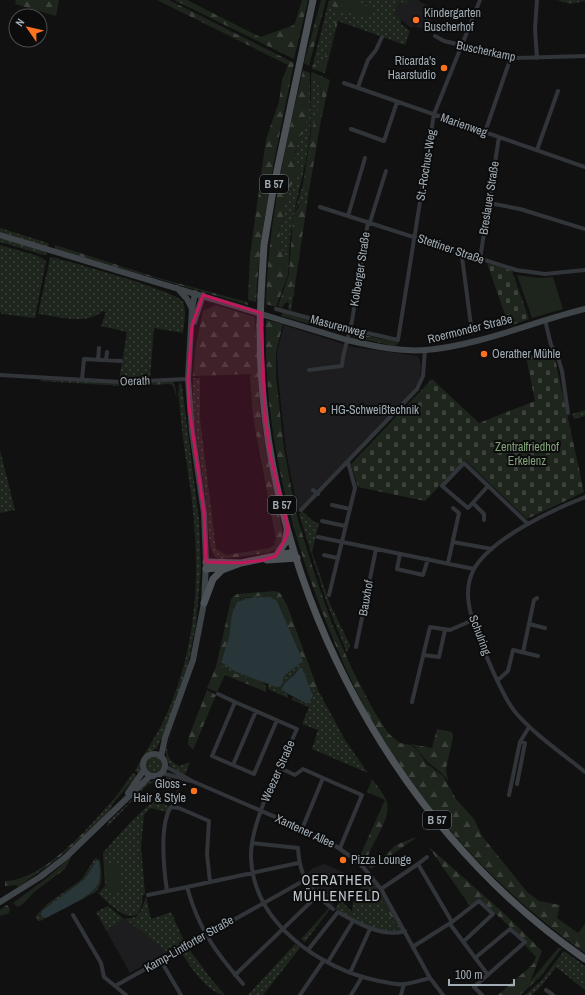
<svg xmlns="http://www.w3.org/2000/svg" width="585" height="995" font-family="'Archivo Narrow',sans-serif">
  <defs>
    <pattern id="green-dots" width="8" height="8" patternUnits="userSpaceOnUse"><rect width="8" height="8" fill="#1e251d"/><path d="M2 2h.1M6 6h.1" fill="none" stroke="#3c423b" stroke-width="1.8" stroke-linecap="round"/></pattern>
    <pattern id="forest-firs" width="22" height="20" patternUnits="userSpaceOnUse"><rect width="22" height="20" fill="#1e251d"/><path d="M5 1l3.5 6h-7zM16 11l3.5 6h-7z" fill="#3c423b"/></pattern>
    <pattern id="cemetery-stones" width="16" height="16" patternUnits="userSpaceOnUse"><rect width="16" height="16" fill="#1e251d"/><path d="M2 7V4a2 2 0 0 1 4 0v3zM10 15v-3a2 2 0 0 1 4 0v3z" fill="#3c423b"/></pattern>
  </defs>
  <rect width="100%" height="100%" fill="#111112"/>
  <!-- built -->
  <path fill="#1d1d1f" d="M409,0H418L428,6L434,14L427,30L413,26L411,28L394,14L399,1L407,5Z
    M284,325L353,347L418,356L421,365L420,378L416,386L404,401L298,512L286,451L278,376L277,352Z
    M325,864L349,875L330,886L339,897L332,906L314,889L305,875L313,868Z
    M125,919L167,952L130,973L106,930Z"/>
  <!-- green -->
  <path fill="url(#green-dots)" d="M329,0L335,9V28L322,67L313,64Z
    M340,0H409L407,5L399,1L394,14L401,19V24L410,31L405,45L338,21Z
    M557,0H585V1L570,4Z
    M310,73C309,92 312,112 310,132C306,176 289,214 289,259L284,261L280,241L279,224L285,218V204L295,164H293L298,139L301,137Z
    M311,76C331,89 317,115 311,133Z
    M303,184L309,191L307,204L298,205L293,217Z
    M0,228L48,243L49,245L47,247L0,232Z
    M0,238L44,251L47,254L44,255L0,242Z
    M0,245L38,256L46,261L35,318L2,314L0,311Z
    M52,257C70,262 178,291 183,302C187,310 184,324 183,333L154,328L150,378L119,380L127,332L101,326L106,312L103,311C86,326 58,316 38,314L50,258Z
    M297,272L291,311L288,309L289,303L287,302Z
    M193,378H200V419L216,549L228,556V558L221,559L215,557C207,544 208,516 206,500C201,460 191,419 193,378Z
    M42,379L124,383L122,386L40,381Z
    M180,382L182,386L199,520L201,568L196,625L185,680L175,708L157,748L145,755L142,759L140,775L135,771C143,755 154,740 162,724C198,650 201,573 191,493C187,465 182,437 180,409C179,400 177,389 180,382Z
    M585,410V416L574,419L572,414Z
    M0,450L15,510L0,513Z
    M302,511L314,522L319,523L312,552L330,604L350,645L347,653L327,603L299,514Z
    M270,595H276L279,599L283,616L277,601L237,602L232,614L234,603L237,599Z
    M303,661L314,690H318L345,740L368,773L312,749L318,730L302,724L309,707L292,700V697L306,704L299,668C293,678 287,677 281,690L288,695V698L268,689V683L276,687L284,676Z
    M221,662L234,671L262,681L266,685C254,680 227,674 220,664Z
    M198,664L167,747C167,757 171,762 179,766L190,762L185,775C171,767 166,766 166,749Z
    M146 765a8 8 0 1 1 16 0a8 8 0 1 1-16 0Z
    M133,773L137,776L113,803L109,812L88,833L85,831L114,799Z
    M167,777L183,783L172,805L165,799L159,797L173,798L178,789V784C170,777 155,781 147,785L107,827L108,822L128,804L146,783Z
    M159,800L169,807L167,812L150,808L144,815L141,846L145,894L143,895C142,900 142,907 140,911C130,927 106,901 98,893L105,886L103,853C113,842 145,803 159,800Z
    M95,858L100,860C101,871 104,883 96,892L40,921H38L35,917L46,905L82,879Z
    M363,874L375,890L399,930C377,934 352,920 335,909L341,900L352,912L353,903L363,884L359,880Z
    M146,897L151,919L171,912L185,943L167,952L125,919L106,930L96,912L108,906L124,919L136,917L141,911Z
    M329,908L330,909L305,942L301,939Z
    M295,944L300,948L263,995H248Z
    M189,949L212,980L225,995C210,995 189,966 182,953Z
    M564,951L585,966V990L556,967L542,985L532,995H525L541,981Z"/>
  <!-- forest -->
  <path fill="url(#forest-firs)" d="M16,0H59L56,16L15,4Z
    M157,0H169L294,63C278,142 260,221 256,302L248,300L250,256L266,139L279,102L282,80L288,65Z
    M174,0H187L260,37L292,26L295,23L302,0H308L294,59Z
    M321,0H326L309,66L304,63Z
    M331,0H340L338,21L325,73L312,69L313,64L322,66L335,28V9L329,1Z
    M303,70L310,73L306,128L298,139L293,163L302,164L296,182L290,186L285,204V218L279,224L280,241L284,260L289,259L288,275L276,307L266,304C268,222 285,149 303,70Z
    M312,72L330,80L321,120L309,191L303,184L311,133L322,96L320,85L311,76Z
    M300,204H307L297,272L287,302L284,304L282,308L278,306L289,274L293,217Z
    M55,245L155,277L247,302L248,305L55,249Z
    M216,305L255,317L259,400L263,432L282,529V541L279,548L268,553L228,558L227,555L270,548L274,545L276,539L253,417L250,376L252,374L193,376L196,345L203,311Z
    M283,312L339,328V331L336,332L282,316Z
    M266,320L283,324L276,352V377L284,449L291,487L298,520L312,566L332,624L354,673L375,713L389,734L400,743L411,745L418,751L426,763L443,776L456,799L474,819L482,836L527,892L539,901L560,905L557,918L578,933L585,924V953C507,898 438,826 387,746C364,710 345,669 329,629C289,530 263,428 266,320Z
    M353,333L398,342V344L394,346L353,337Z
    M173,381L175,386L177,399L173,386L170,384L122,386L124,383Z
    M275,591L280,593L287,605L318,690H314L311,687L302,664L303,661L283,616L279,599L276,595L240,598L234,603L229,637L220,664L228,671L266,685V692L225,675L217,692L207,688L216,667L231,599L237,594Z
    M207,690L216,695L193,750L188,744V739Z
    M437,729L452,732L453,737L446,769L448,781C442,772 436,769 429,763C422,757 419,749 411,744L432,748Z
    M372,779C377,786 383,793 386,800C394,819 368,845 366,864L359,858L385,800L367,792Z
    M85,831L88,833L57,859L18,887L16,885L5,886V881C33,881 66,850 85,831Z
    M413,838H416L371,869L368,866L373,860L381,859L396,845Z
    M428,846L507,916L542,951L530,982L558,948H562L540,977L520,995H498L533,964L536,957L525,945L527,942L479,899L470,906Z
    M71,857L65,869L34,892L24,903L18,907L13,903L47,878Z
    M366,873L377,887L402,929L399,930L375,890L363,874Z
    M7,905L10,908L9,913L0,916V910Z"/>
  <!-- cemetery -->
  <path fill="url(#cemetery-stones)" d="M487,263L512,271L529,319L509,326Z
    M550,351L554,354L584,492L527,519L465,460L425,501L358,487L351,464L432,379L479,423L535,401L526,357Z"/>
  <!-- pitch -->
  <path fill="#1e251d" d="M343,0H355L373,10L368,18L341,9Z
    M517,275L539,278L553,277L563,309L532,318Z
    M119,863L122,890L107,892L105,864Z"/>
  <!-- water -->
  <path fill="#283639" d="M269,597L277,601L303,661L284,676L281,686L276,687L234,671L221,662L229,637L232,614L237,602L251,598Z
    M299,668H302L313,696L307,704L281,690C287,677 294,678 299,668Z
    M97,860L99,862C100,869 101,877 98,884C93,896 60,910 48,917H42V911L85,879Z"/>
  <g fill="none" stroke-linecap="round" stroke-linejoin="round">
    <!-- minor -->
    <path stroke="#313438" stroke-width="4" d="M537,0L535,29L537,58
      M435,36L444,41L516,58L585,56
      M344,83L585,167
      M358,87L368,60L376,50L382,37
      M351,129L384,141L397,102
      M485,132L511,57
      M537,150L558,91
      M489,203L520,209L585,229
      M320,207L516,270L545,274L585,270
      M348,216L365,158
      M370,222L386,171
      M464,253L462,257L472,333
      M480,259L499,137
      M276,309L350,329L398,340L434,114L480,0
      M545,320L551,345L557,354L562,371L568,413
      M98,360L99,348
      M106,360L107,352
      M309,370L342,366L343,357L352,321L368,222
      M0,375L121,382L188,379
      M82,379L84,359L121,361
      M488,486L468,508L442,486L464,463L528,524
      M313,490L318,494
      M585,497C552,510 492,538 474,569C468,580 467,593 469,605C472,626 502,697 516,713C536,736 562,753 585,772
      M473,503L484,514V520
      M332,505L350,509
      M301,510L417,389L423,376L425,350
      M322,521L345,526
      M318,537L474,569
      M453,542L492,549
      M400,554L397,569L423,575L428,559
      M324,555L337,558
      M448,563L459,513L453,508
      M329,595L355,488L348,462
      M529,624L545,628
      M356,647L376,549
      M523,652L534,600L537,598
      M424,655L439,657L445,630
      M498,680L508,671L513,650L538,656
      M218,694L235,702
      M412,702L430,627L450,630L473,620
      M277,720L254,774L212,756L235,702L297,729C282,763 250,821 251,857C253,923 320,969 379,981C387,982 395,985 403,984C412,984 421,980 430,978
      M233,765L256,711
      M165,766L192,781L324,838L353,858L364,868L381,889L430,978L443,995
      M280,768L295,775L303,769L323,778
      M162,773L191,781
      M517,784L525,743L520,742
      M509,795L520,742L529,727
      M302,829L323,778L362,795L340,848
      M252,843L298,848C299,877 311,892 333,909
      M418,864L427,857
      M187,887L298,863
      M381,889L418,864L452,922
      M167,891C164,871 159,824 171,807L179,808L209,821L207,854L210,882
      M148,895L187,887C199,930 215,951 243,984
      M73,915L101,963L104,977L126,995
      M450,924L488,975
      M414,946L452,922L479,901L493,914L463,942
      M308,950L338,912C357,923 383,938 405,931
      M475,958L510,929L525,942L474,987L482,995
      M161,961L181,995
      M328,962L353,921
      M350,973L370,929
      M235,975L317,896
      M115,986L305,880
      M546,990L553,995
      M300,995L324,960
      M351,995L362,977
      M401,995L404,984"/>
    <!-- secondary -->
    <path stroke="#3f4448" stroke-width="6" d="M0,235L347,340C373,346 399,352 426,350C481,345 532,322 585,309
      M177,288L187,299L192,309
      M194,322L203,295
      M143 765a11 11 0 1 1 22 0a11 11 0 1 1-22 0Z
      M161,757L165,738L193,660L204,603L206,562L204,513L192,431L188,379L192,309L195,293
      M128,793L144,770
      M0,902L40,877L66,857L150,776"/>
    <!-- primary -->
    <path stroke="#4d5257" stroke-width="7" d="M261,296L264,245L273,190L313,0
      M260,325C258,568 384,820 585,959
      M276,556L285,543L287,531
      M267,560L297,558
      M206,562L239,563
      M206,569L225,567
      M204,603L213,579L222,570L241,563L294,552"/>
    <!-- primary-bridge -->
    <path stroke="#4d5257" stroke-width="7" d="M260,325L261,296"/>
  </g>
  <!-- marked area -->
  <path fill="#c2185b" fill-opacity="0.2" stroke="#c2185b" stroke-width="3" stroke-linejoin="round" d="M203,295L261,313L265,415L271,458L288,527L287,536L276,556L264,560L241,563L206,562L204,513L189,407L188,379L192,325Z"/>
  <!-- markers -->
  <g fill="#fe711d" stroke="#0c0c0d" stroke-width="1.5">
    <circle cx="416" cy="20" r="4"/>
    <circle cx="444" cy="68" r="4"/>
    <circle cx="484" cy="354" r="4"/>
    <circle cx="323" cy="410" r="4"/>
    <circle cx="194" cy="791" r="4"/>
    <circle cx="343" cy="860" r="4"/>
  </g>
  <g text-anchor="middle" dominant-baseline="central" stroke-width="4" stroke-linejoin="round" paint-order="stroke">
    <!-- shield labels -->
    <g fill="#0c0c0d" stroke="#747c82" stroke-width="1">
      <rect x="260" y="175" width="28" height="18" rx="3"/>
      <rect x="268" y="496" width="28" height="18" rx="3"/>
      <rect x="423" y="811" width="28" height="18" rx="3"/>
    </g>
    <g font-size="11" font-weight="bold" fill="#a1acb4">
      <text x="274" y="184">B 57</text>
      <text x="282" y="505">B 57</text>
      <text x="437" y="820">B 57</text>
    </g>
    <!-- poi labels -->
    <g font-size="12" fill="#a1acb4" stroke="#0c0c0d" text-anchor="start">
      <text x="424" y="13">Kindergarten<tspan x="424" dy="14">Buscherhof</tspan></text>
      <text x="436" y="61" text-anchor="end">Ricarda's<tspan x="436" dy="14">Haarstudio</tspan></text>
      <text x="492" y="354">Oerather Mühle</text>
      <text x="331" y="410">HG-Schweißtechnik</text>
      <text x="186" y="784" text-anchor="end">Gloss -<tspan x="186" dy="14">Hair &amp; Style</tspan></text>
      <text x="351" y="860">Pizza Lounge</text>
    </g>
    <!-- street labels -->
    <g font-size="12" fill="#a1acb4" stroke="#0c0c0d">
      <text transform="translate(486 51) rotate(12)">Buscherkamp</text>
      <text transform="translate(464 125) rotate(19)">Marienweg</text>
      <text transform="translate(426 165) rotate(-81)">St.-Rochus-Weg</text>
      <text transform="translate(489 198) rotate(-81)">Breslauer Straße</text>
      <text transform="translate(451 249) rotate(19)">Stettiner Straße</text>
      <text transform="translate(360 269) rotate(-81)">Kolberger Straße</text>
      <text transform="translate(338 326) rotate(15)">Masurenweg</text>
      <text transform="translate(470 329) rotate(-14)">Roermonder Straße</text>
      <text transform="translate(135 381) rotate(-2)">Oerath</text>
      <text transform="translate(366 598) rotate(-80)">Bauxhof</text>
      <text transform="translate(480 635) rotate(69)">Schulring</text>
      <text transform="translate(278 771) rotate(-66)">Weezer Straße</text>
      <text transform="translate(305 831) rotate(25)">Xantener Allee</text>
      <text transform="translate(189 944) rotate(-30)">Kamp-Lintforter Straße</text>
    </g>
    <!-- park labels -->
    <g font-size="12" fill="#80a176" stroke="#0c0c0d">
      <text x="527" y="447">Zentralfriedhof<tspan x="527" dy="14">Erkelenz</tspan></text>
    </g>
    <!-- quarter labels -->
    <g font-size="14" letter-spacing="1" fill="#c2cad0" stroke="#0c0c0d">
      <text x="337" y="880">OERATHER<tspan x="337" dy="16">MÜHLENFELD</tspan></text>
    </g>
  </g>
  <!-- north arrow -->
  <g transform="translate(28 28) rotate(304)"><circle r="19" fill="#0c0c0d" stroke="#484c50"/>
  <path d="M0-3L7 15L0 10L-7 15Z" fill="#fe711d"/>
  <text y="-6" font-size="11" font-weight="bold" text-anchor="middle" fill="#a1acb4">N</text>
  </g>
  <!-- scale -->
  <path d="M449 979v6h65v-6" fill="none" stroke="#a1acb4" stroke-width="2"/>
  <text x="455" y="979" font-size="12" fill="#a1acb4" stroke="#0c0c0d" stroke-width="3" paint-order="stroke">100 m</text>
</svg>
